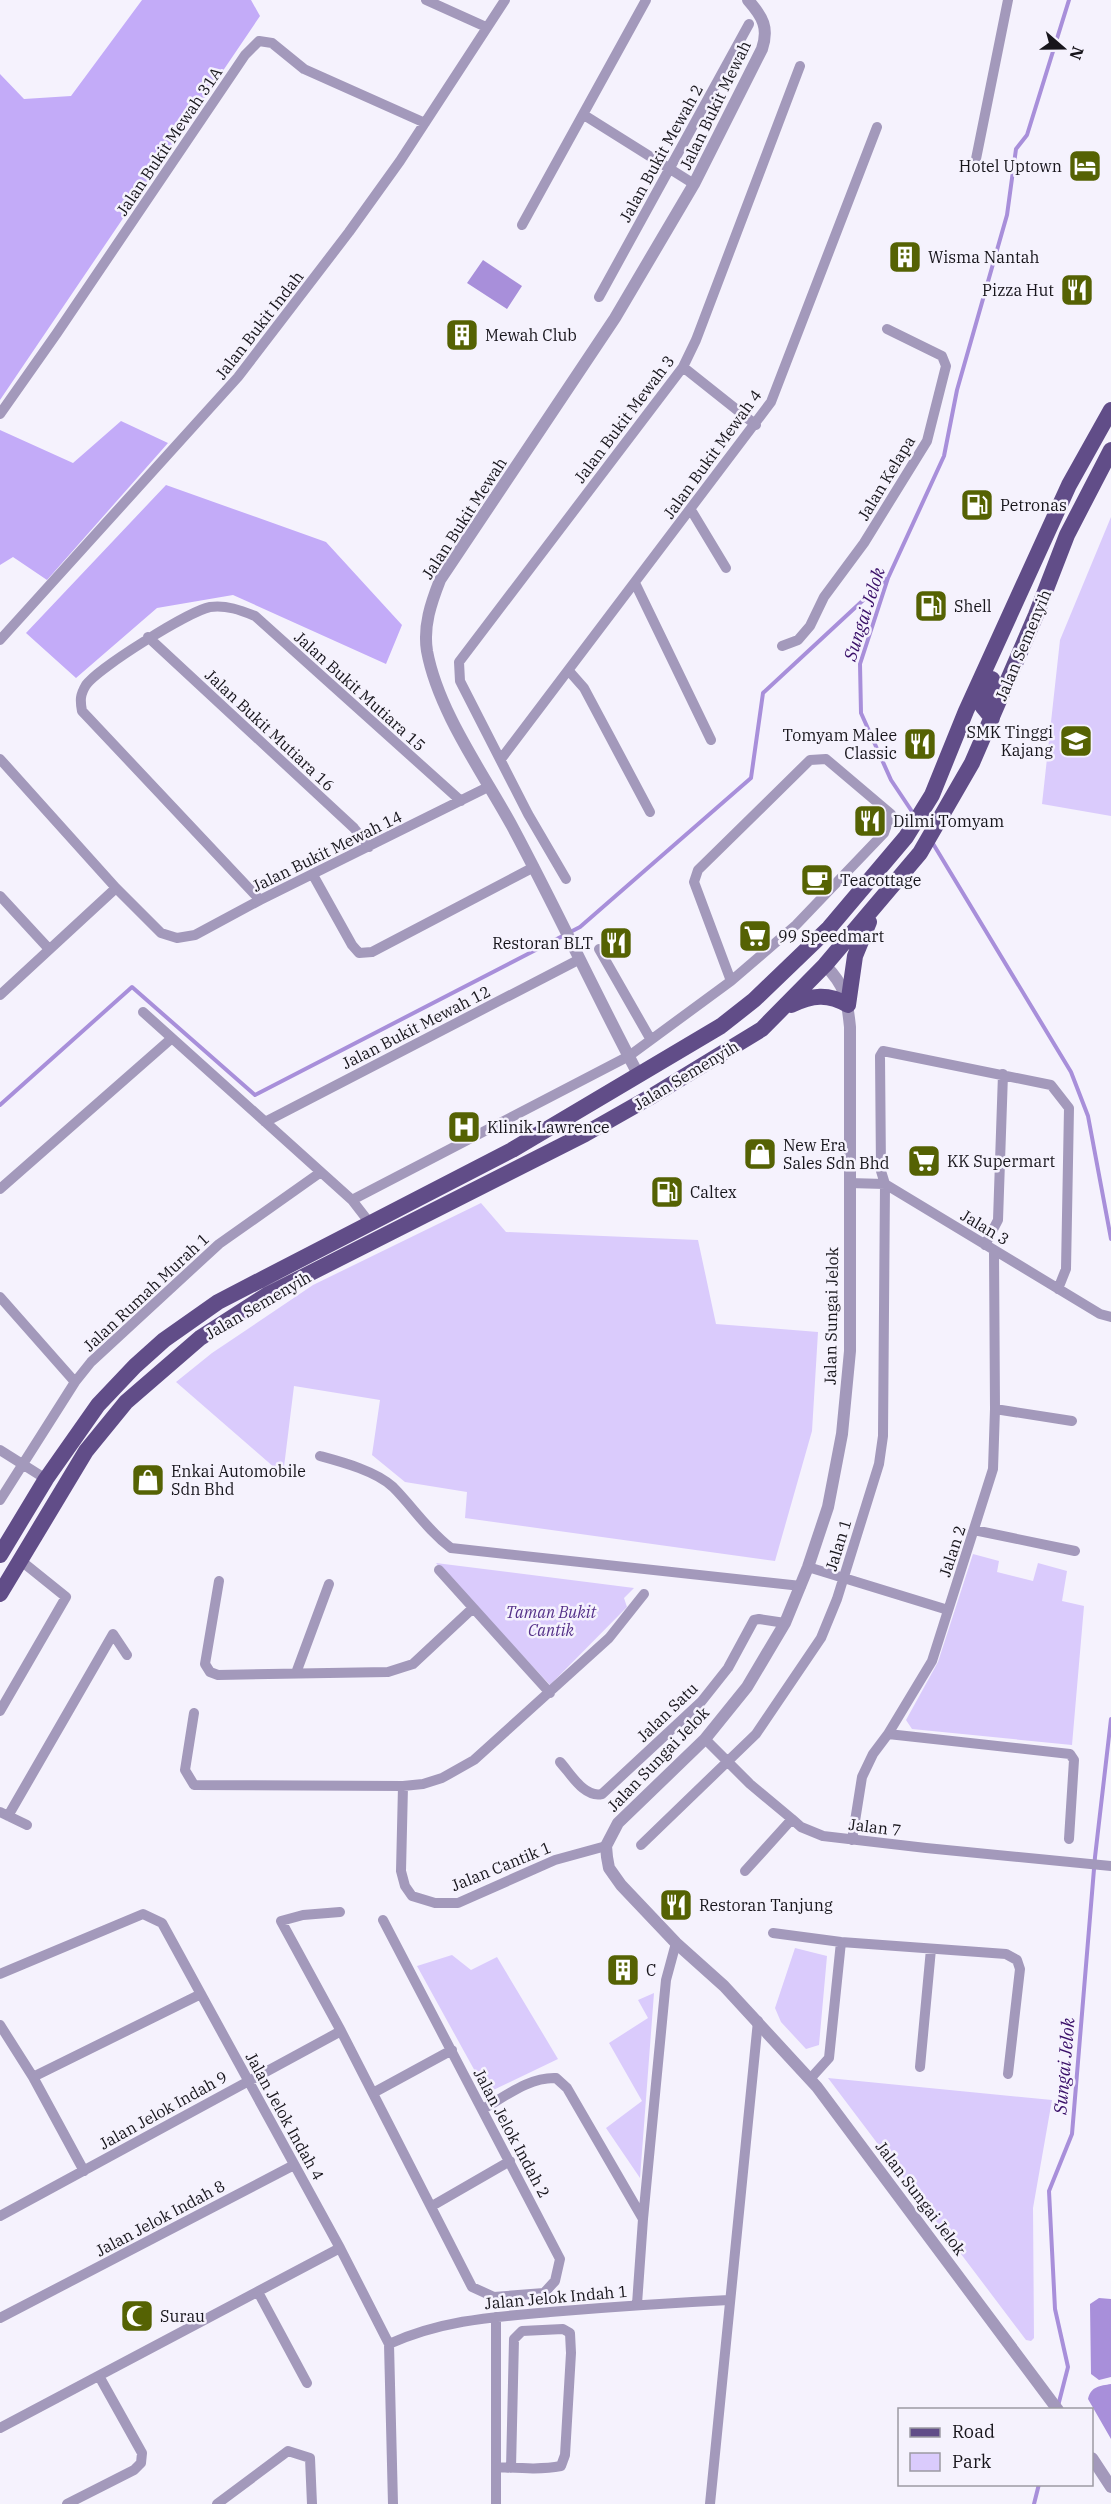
<svg xmlns="http://www.w3.org/2000/svg" width="1111" height="2504" font-family="'IBM Plex Serif',serif">
  <rect width="100%" height="100%" fill="#f5f2fd"/>
  <!-- green -->
  <path fill="#dacbfc" d="M1111,517V816L1042,804L1060,640Z
    M481,1203L506,1232L698,1240L716,1324L818,1332L812,1431L775,1561L465,1518L467,1492L405,1482L372,1455L380,1400L294,1386L283,1475L176,1382L212,1353L313,1285Z
    M973,1554L999,1561L997,1572L1033,1581L1038,1563L1067,1571L1062,1601L1084,1606L1072,1745L912,1729L906,1720L938,1662Z
    M436,1563L634,1588L624,1598L627,1607L550,1685Z
    M795,1948L827,1956L819,2045L806,2049L781,2022L775,2008Z
    M452,1955L471,1970L497,1957L558,2059L487,2093L417,1966Z
    M654,1993L640,2178L606,2128L642,2101L609,2043L648,2018L638,2000Z
    M828,2078L1052,2100L1033,2208L1034,2338L1031,2341L1026,2340Z"/>
  <!-- forest -->
  <path fill="#c3abf8" d="M142,0H251L260,16L0,400V74L24,99L71,96Z
    M121,421L168,443L47,580L13,557L0,565V430L73,463Z
    M166,485L326,542L402,625L386,664L233,595L157,608L76,678L26,633Z"/>
  <!-- water -->
  <path fill="#a88fda" d="M483,260L522,286L507,309L467,283Z
    M1099,2298L1111,2299V2377L1099,2380L1091,2374L1090,2304Z
    M1111,2384V2439L1088,2399C1091,2386 1100,2386 1111,2384Z"/>
  <g fill="none" stroke-linecap="round" stroke-linejoin="round">
    <!-- stream -->
    <path stroke="#a88fda" stroke-width="4" d="M915,816L891,780L861,713L860,664L888,578L944,456L957,390L1007,215L1016,149L1027,135L1069,0
      M932,842L1071,1072L1088,1116L1111,1239
      M0,1105L132,987L255,1095L580,927L751,778L763,693L886,579
      M1058,2406L1068,2367L1055,2309L1049,2191L1072,2134L1095,1857L1111,1719
      M1034,2504L1039,2484"/>
    <!-- minor -->
    <path stroke="#a399bb" stroke-width="10" d="M426,0L486,27
      M584,115L694,184
      M976,159L1008,0
      M522,225L646,0
      M599,297L749,24
      M683,367L756,425
      M0,414L57,333L245,55L259,41L272,43L304,69L425,123
      M691,510L726,568
      M635,583L711,740
      M148,637L354,828L369,847
      M0,640L238,377L349,232L400,161L505,0
      M782,646L798,640L810,626L824,597L864,543L927,441L946,366L942,356L887,329
      M569,671L584,688L650,812
      M0,759L116,888L161,933L177,938L195,935L260,900L488,787
      M501,759L771,402L877,127
      M313,875L352,945L359,953L372,952L534,867
      M566,879L528,814L460,681L459,662L683,367L696,340L800,66
      M0,896L49,949
      M260,900L82,711C80,700 80,695 86,685C98,668 189,611 210,607C227,605 240,610 255,616L461,801
      M599,949L651,1040
      M0,995L116,888
      M143,1012L352,1200L369,1222
      M265,1122L580,959
      M849,1183L885,1184L1100,1314L1111,1317
      M0,1189L172,1038
      M352,1200L629,1056L731,981L796,925L884,833L891,814L826,759L810,760L698,870L694,882L731,981
      M985,1245L998,1220L1003,1074
      M0,1297L75,1382
      M995,1409L1072,1421
      M0,1450L46,1479
      M320,1456C342,1462 376,1471 393,1487C413,1507 428,1531 451,1548L801,1586
      M0,1500L75,1382L91,1362L219,1244L321,1172
      M974,1530L1075,1551
      M808,1567L948,1610
      M439,1570L550,1693
      M219,1581L205,1664L210,1672L218,1675L388,1672L413,1664L473,1608
      M296,1673L329,1584
      M0,1711L66,1597L20,1560
      M194,1713L185,1770L194,1785L403,1786L423,1784L442,1778L474,1760L609,1638L644,1594
      M888,1734L1070,1754L1074,1760L1069,1839
      M705,1739L750,1784L792,1819L801,1827L823,1836L926,1848L1111,1866
      M560,1762C571,1774 584,1798 602,1794L701,1702L728,1668L754,1620L759,1619L785,1623
      M403,1786L401,1871L405,1886L412,1896L435,1903H458L555,1860L606,1846
      M0,1812L27,1825
      M8,1816L113,1634L127,1655
      M852,1840L862,1777L873,1754L888,1734L932,1661L993,1469L995,1409L994,1251
      M641,1845L756,1734L821,1638L837,1599L879,1464L883,1436L885,1184L881,1171L880,1056L883,1051L1051,1085L1069,1108L1066,1269L1058,1289
      M745,1871L792,1819
      M340,1912L303,1915L281,1921L341,2031L472,2287L494,2297L544,2293L555,2281L560,2259L383,1920
      M773,1933L841,1942L1006,1954L1017,1960L1020,1969L1008,2074
      M0,1974L143,1914L162,1923L340,2248L389,2344L393,2504
      M0,2025L33,2077L84,2171
      M920,2067L931,1949
      M33,2077L201,1994
      M810,2079L829,2058L841,1942
      M373,2093L452,2050
      M483,2109C506,2096 529,2077 556,2078L567,2088L643,2219
      M432,2206L510,2161
      M0,2216L341,2031
      M258,2292L307,2383
      M637,2304L643,2219L666,1980L676,1943
      M496,2317V2504
      M0,2318L294,2165
      M389,2344C442,2320 493,2317 550,2312C610,2307 669,2303 729,2300
      M0,2428L340,2248
      M496,2467C518,2468 541,2470 561,2466L565,2455L571,2353L570,2333L563,2329L522,2331L514,2339L511,2468
      M67,2504L134,2470L141,2463L142,2453L99,2376
      M217,2504L288,2451L310,2458L312,2504
      M710,2504L758,2021"/>
    <!-- tertiary -->
    <path stroke="#a399bb" stroke-width="12" d="M825,965C846,987 847,998 850,1027V1351L842,1434L828,1507L808,1567L785,1623L747,1687L705,1739L618,1823L606,1846L607,1857L609,1868L621,1885L676,1943L724,1986L817,2087L1058,2410
      M638,1074C595,993 556,908 512,826C483,773 438,711 427,651C423,626 431,603 440,580L615,318L694,184L762,49C769,28 763,17 748,0
      M1092,2458L1111,2487"/>
    <!-- primary -->
    <path stroke="#614d88" stroke-width="16" d="M992,679L983,707L992,718
      M791,1005C812,995 828,993 848,1005L855,956L869,922
      M0,1555L46,1479L98,1405L135,1366L164,1340L218,1302L512,1150L721,1026L754,1000L829,928L906,837L932,795L966,711L1069,485L1111,410
      M0,1594L86,1451L126,1402L200,1338L267,1295L585,1134L652,1096L762,1029L825,965L920,853L972,763L1036,615L1067,535L1111,450"/>
  </g>
  <!-- icons -->
  <defs>
    <symbol id="hotel-square" viewBox="-11 -11 22 22"><rect x="-9" y="-9" width="18" height="18" rx="4" fill="#556203" stroke="#f5f2fd"/><path d="M-6-4.5h1.5V1H6V5H4.5V3h-9V5H-6ZM-4 0a1.8 1.8 0 1 1 3.6 0ZM.5 0V-2.5h3Q6-2.5 6 0Z" fill="#fff"/></symbol>
    <symbol id="building-square" viewBox="-11 -11 22 22"><rect x="-9" y="-9" width="18" height="18" rx="4" fill="#556203" stroke="#f5f2fd"/><path d="M-4-6H4V6H1V3H-1V6H-4ZM-2.5-4.3h1.7v1.8h-1.7ZM.8-4.3h1.7v1.8H.8ZM-2.5-1h1.7V.8h-1.7ZM.8-1h1.7V.8H.8Z" fill="#fff"/></symbol>
    <symbol id="restaurant-square" viewBox="-11 -11 22 22"><rect x="-9" y="-9" width="18" height="18" rx="4" fill="#556203" stroke="#f5f2fd"/><path d="M-5-6h1v4h1v-4h1v4h1v-4h1v5L-1.5 .5V6h-2V.5L-5-1ZM5-6V6H3V1.5H1.5Q1.5-4 5-6Z" fill="#fff"/></symbol>
    <symbol id="fuel-square" viewBox="-11 -11 22 22"><rect x="-9" y="-9" width="18" height="18" rx="4" fill="#556203" stroke="#f5f2fd"/><path d="M-5.5-6h7V0h2V4h1.3V-2.5L3-4.5l.8-.8L6-3V5H2.5V1h-1V6h-7ZM-4.2-4.7v3.2H.2V-4.7Z" fill="#fff"/></symbol>
    <symbol id="school-square" viewBox="-11 -11 22 22"><rect x="-9" y="-9" width="18" height="18" rx="4" fill="#556203" stroke="#f5f2fd"/><path d="M0-5L7-2L0 1L-7-2ZM-4 1L0 2.5L4 1V4Q0 6-4 4Z" fill="#fff"/></symbol>
    <symbol id="cafe-square" viewBox="-11 -11 22 22"><rect x="-9" y="-9" width="18" height="18" rx="4" fill="#556203" stroke="#f5f2fd"/><path d="M-5.5-4.5H6V0H3Q3 3.5 0 3.5H-2.5Q-5.5 3.5-5.5 0ZM3-3.2v2h1.7v-2ZM-6 4.5H4V6H-6Z" fill="#fff"/></symbol>
    <symbol id="supermarket-square" viewBox="-11 -11 22 22"><rect x="-9" y="-9" width="18" height="18" rx="4" fill="#556203" stroke="#f5f2fd"/><path d="M-6-5.5h2.5l.6 2H6L4.5 2H-2.5L-4.4-4H-6ZM-1.5 3.2a1.3 1.3 0 1 0 .1 0ZM3 3.2a1.3 1.3 0 1 0 .1 0Z" fill="#fff"/></symbol>
    <symbol id="hospital-square" viewBox="-11 -11 22 22"><rect x="-9" y="-9" width="18" height="18" rx="4" fill="#556203" stroke="#f5f2fd"/><path d="M-5-5h3v3.5h4V-5h3V5h-3V1.5h-4V5h-3Z" fill="#fff"/></symbol>
    <symbol id="shop-square" viewBox="-11 -11 22 22"><rect x="-9" y="-9" width="18" height="18" rx="4" fill="#556203" stroke="#f5f2fd"/><path d="M-5-2.5h2.3a2.7 3.5 0 0 1 5.4 0H5L5.5 6h-11ZM-1.5-2.5h3a1.5 2.3 0 0 0-3 0Z" fill="#fff"/></symbol>
    <symbol id="mosque-square" viewBox="-11 -11 22 22"><rect x="-9" y="-9" width="18" height="18" rx="4" fill="#556203" stroke="#f5f2fd"/><path d="M3.5-4.9A6 6 0 1 0 3.5 4.9A5 5 0 1 1 3.5-4.9Z" fill="#fff"/></symbol>
  </defs>
  <g fill-rule="evenodd">
    <use href="#hotel-square" x="1066" y="147" width="38" height="38"/>
    <use href="#building-square" x="886" y="238" width="38" height="38"/>
    <use href="#restaurant-square" x="1058" y="271" width="38" height="38"/>
    <use href="#building-square" x="443" y="316" width="38" height="38"/>
    <use href="#fuel-square" x="958" y="486" width="38" height="38"/>
    <use href="#fuel-square" x="912" y="587" width="38" height="38"/>
    <use href="#school-square" x="1057" y="722" width="38" height="38"/>
    <use href="#restaurant-square" x="901" y="725" width="38" height="38"/>
    <use href="#restaurant-square" x="851" y="802" width="38" height="38"/>
    <use href="#cafe-square" x="798" y="861" width="38" height="38"/>
    <use href="#supermarket-square" x="736" y="917" width="38" height="38"/>
    <use href="#restaurant-square" x="597" y="924" width="38" height="38"/>
    <use href="#hospital-square" x="445" y="1108" width="38" height="38"/>
    <use href="#shop-square" x="741" y="1135" width="38" height="38"/>
    <use href="#supermarket-square" x="905" y="1142" width="38" height="38"/>
    <use href="#fuel-square" x="648" y="1173" width="38" height="38"/>
    <use href="#shop-square" x="129" y="1461" width="38" height="38"/>
    <use href="#restaurant-square" x="657" y="1886" width="38" height="38"/>
    <use href="#building-square" x="604" y="1951" width="38" height="38"/>
    <use href="#mosque-square" x="118" y="2297" width="38" height="38"/>
  </g>
  <g text-anchor="middle" dominant-baseline="central" stroke-width="5" stroke-linejoin="round" paint-order="stroke">
    <!-- street labels -->
    <g font-size="16" fill="#17151b" stroke="#f5f2fd">
      <text transform="translate(715 105) rotate(-64)">Jalan Bukit Mewah</text>
      <text transform="translate(169 141) rotate(-56)">Jalan Bukit Mewah 31A</text>
      <text transform="translate(661 153) rotate(-61)">Jalan Bukit Mewah 2</text>
      <text transform="translate(259 325) rotate(-52)">Jalan Bukit Indah</text>
      <text transform="translate(624 419) rotate(-53)">Jalan Bukit Mewah 3</text>
      <text transform="translate(712 454) rotate(-54)">Jalan Bukit Mewah 4</text>
      <text transform="translate(886 478) rotate(-59)">Jalan Kelapa</text>
      <text transform="translate(464 518) rotate(-57)">Jalan Bukit Mewah</text>
      <text transform="translate(1023 645) rotate(-67)">Jalan Semenyih</text>
      <text transform="translate(360 691) rotate(42)">Jalan Bukit Mutiara 15</text>
      <text transform="translate(270 730) rotate(43)">Jalan Bukit Mutiara 16</text>
      <text transform="translate(327 851) rotate(-26)">Jalan Bukit Mewah 14</text>
      <text transform="translate(416 1027) rotate(-27)">Jalan Bukit Mewah 12</text>
      <text transform="translate(686 1075) rotate(-31)">Jalan Semenyih</text>
      <text transform="translate(985 1227) rotate(31)">Jalan 3</text>
      <text transform="translate(146 1292) rotate(-43)">Jalan Rumah Murah 1</text>
      <text transform="translate(258 1305) rotate(-30)">Jalan Semenyih</text>
      <text transform="translate(831 1316) rotate(-89)">Jalan Sungai Jelok</text>
      <text transform="translate(838 1545) rotate(-73)">Jalan 1</text>
      <text transform="translate(952 1551) rotate(-72)">Jalan 2</text>
      <text transform="translate(667 1712) rotate(-44)">Jalan Satu</text>
      <text transform="translate(658 1759) rotate(-46)">Jalan Sungai Jelok</text>
      <text transform="translate(875 1827) rotate(7)">Jalan 7</text>
      <text transform="translate(501 1866) rotate(-22)">Jalan Cantik 1</text>
      <text transform="translate(163 2110) rotate(-29)">Jalan Jelok Indah 9</text>
      <text transform="translate(285 2116) rotate(61)">Jalan Jelok Indah 4</text>
      <text transform="translate(512 2133) rotate(62)">Jalan Jelok Indah 2</text>
      <text transform="translate(921 2198) rotate(53)">Jalan Sungai Jelok</text>
      <text transform="translate(160 2218) rotate(-28)">Jalan Jelok Indah 8</text>
      <text transform="translate(556 2297) rotate(-5)">Jalan Jelok Indah 1</text>
    </g>
    <!-- poi labels -->
    <g font-size="16" fill="#17151b" stroke="#f5f2fd" text-anchor="start">
      <text x="1062" y="166" text-anchor="end">Hotel Uptown</text>
      <text x="928" y="257">Wisma Nantah</text>
      <text x="1054" y="290" text-anchor="end">Pizza Hut</text>
      <text x="485" y="335">Mewah Club</text>
      <text x="1000" y="505">Petronas</text>
      <text x="954" y="606">Shell</text>
      <text x="1053" y="732" text-anchor="end">SMK Tinggi<tspan x="1053" dy="18">Kajang</tspan></text>
      <text x="897" y="735" text-anchor="end">Tomyam Malee<tspan x="897" dy="18">Classic</tspan></text>
      <text x="893" y="821">Dilmi Tomyam</text>
      <text x="840" y="880">Teacottage</text>
      <text x="778" y="936">99 Speedmart</text>
      <text x="593" y="943" text-anchor="end">Restoran BLT</text>
      <text x="487" y="1127">Klinik Lawrence</text>
      <text x="783" y="1145">New Era<tspan x="783" dy="18">Sales Sdn Bhd</tspan></text>
      <text x="947" y="1161">KK Supermart</text>
      <text x="690" y="1192">Caltex</text>
      <text x="171" y="1471">Enkai Automobile<tspan x="171" dy="18">Sdn Bhd</tspan></text>
      <text x="699" y="1905">Restoran Tanjung</text>
      <text x="646" y="1970">C</text>
      <text x="160" y="2316">Surau</text>
    </g>
    <!-- park labels -->
    <g font-size="16" font-style="italic" fill="#553189" stroke="#f5f2fd">
      <text x="551" y="1612">Taman Bukit<tspan x="551" dy="18">Cantik</tspan></text>
    </g>
    <!-- water labels -->
    <g font-size="18" font-style="italic" fill="#390f68" stroke="#f5f2fd">
      <text transform="translate(864 614) rotate(-72)">Sungai Jelok</text>
      <text transform="translate(1064 2066) rotate(-85)">Sungai Jelok</text>
    </g>
  </g>
  <!-- legend -->
  <rect x="898" y="2408" width="195" height="78" fill="#f5f2fd" stroke="#9c9aa3" stroke-width="1.5"/>
  <rect x="910" y="2428" width="30" height="9" fill="#614d88" stroke="#9c9aa3" stroke-width="1.5"/>
  <text x="952" y="2438" font-size="18" fill="#17151b">Road</text>
  <rect x="910" y="2453" width="30" height="18" fill="#dacbfc" stroke="#9c9aa3" stroke-width="1.5"/>
  <text x="952" y="2468" font-size="18" fill="#17151b">Park</text>
  <!-- north arrow -->
  <g transform="translate(1063 48) rotate(110)" stroke="#f5f2fd" stroke-width="4.5" paint-order="stroke">
  <path d="M0-4.5L10 22L0 15L-10 22Z" fill="#17151b"/>
  <text y="-9" font-size="16" font-weight="bold" text-anchor="middle" fill="#17151b">N</text>
  </g>
</svg>
